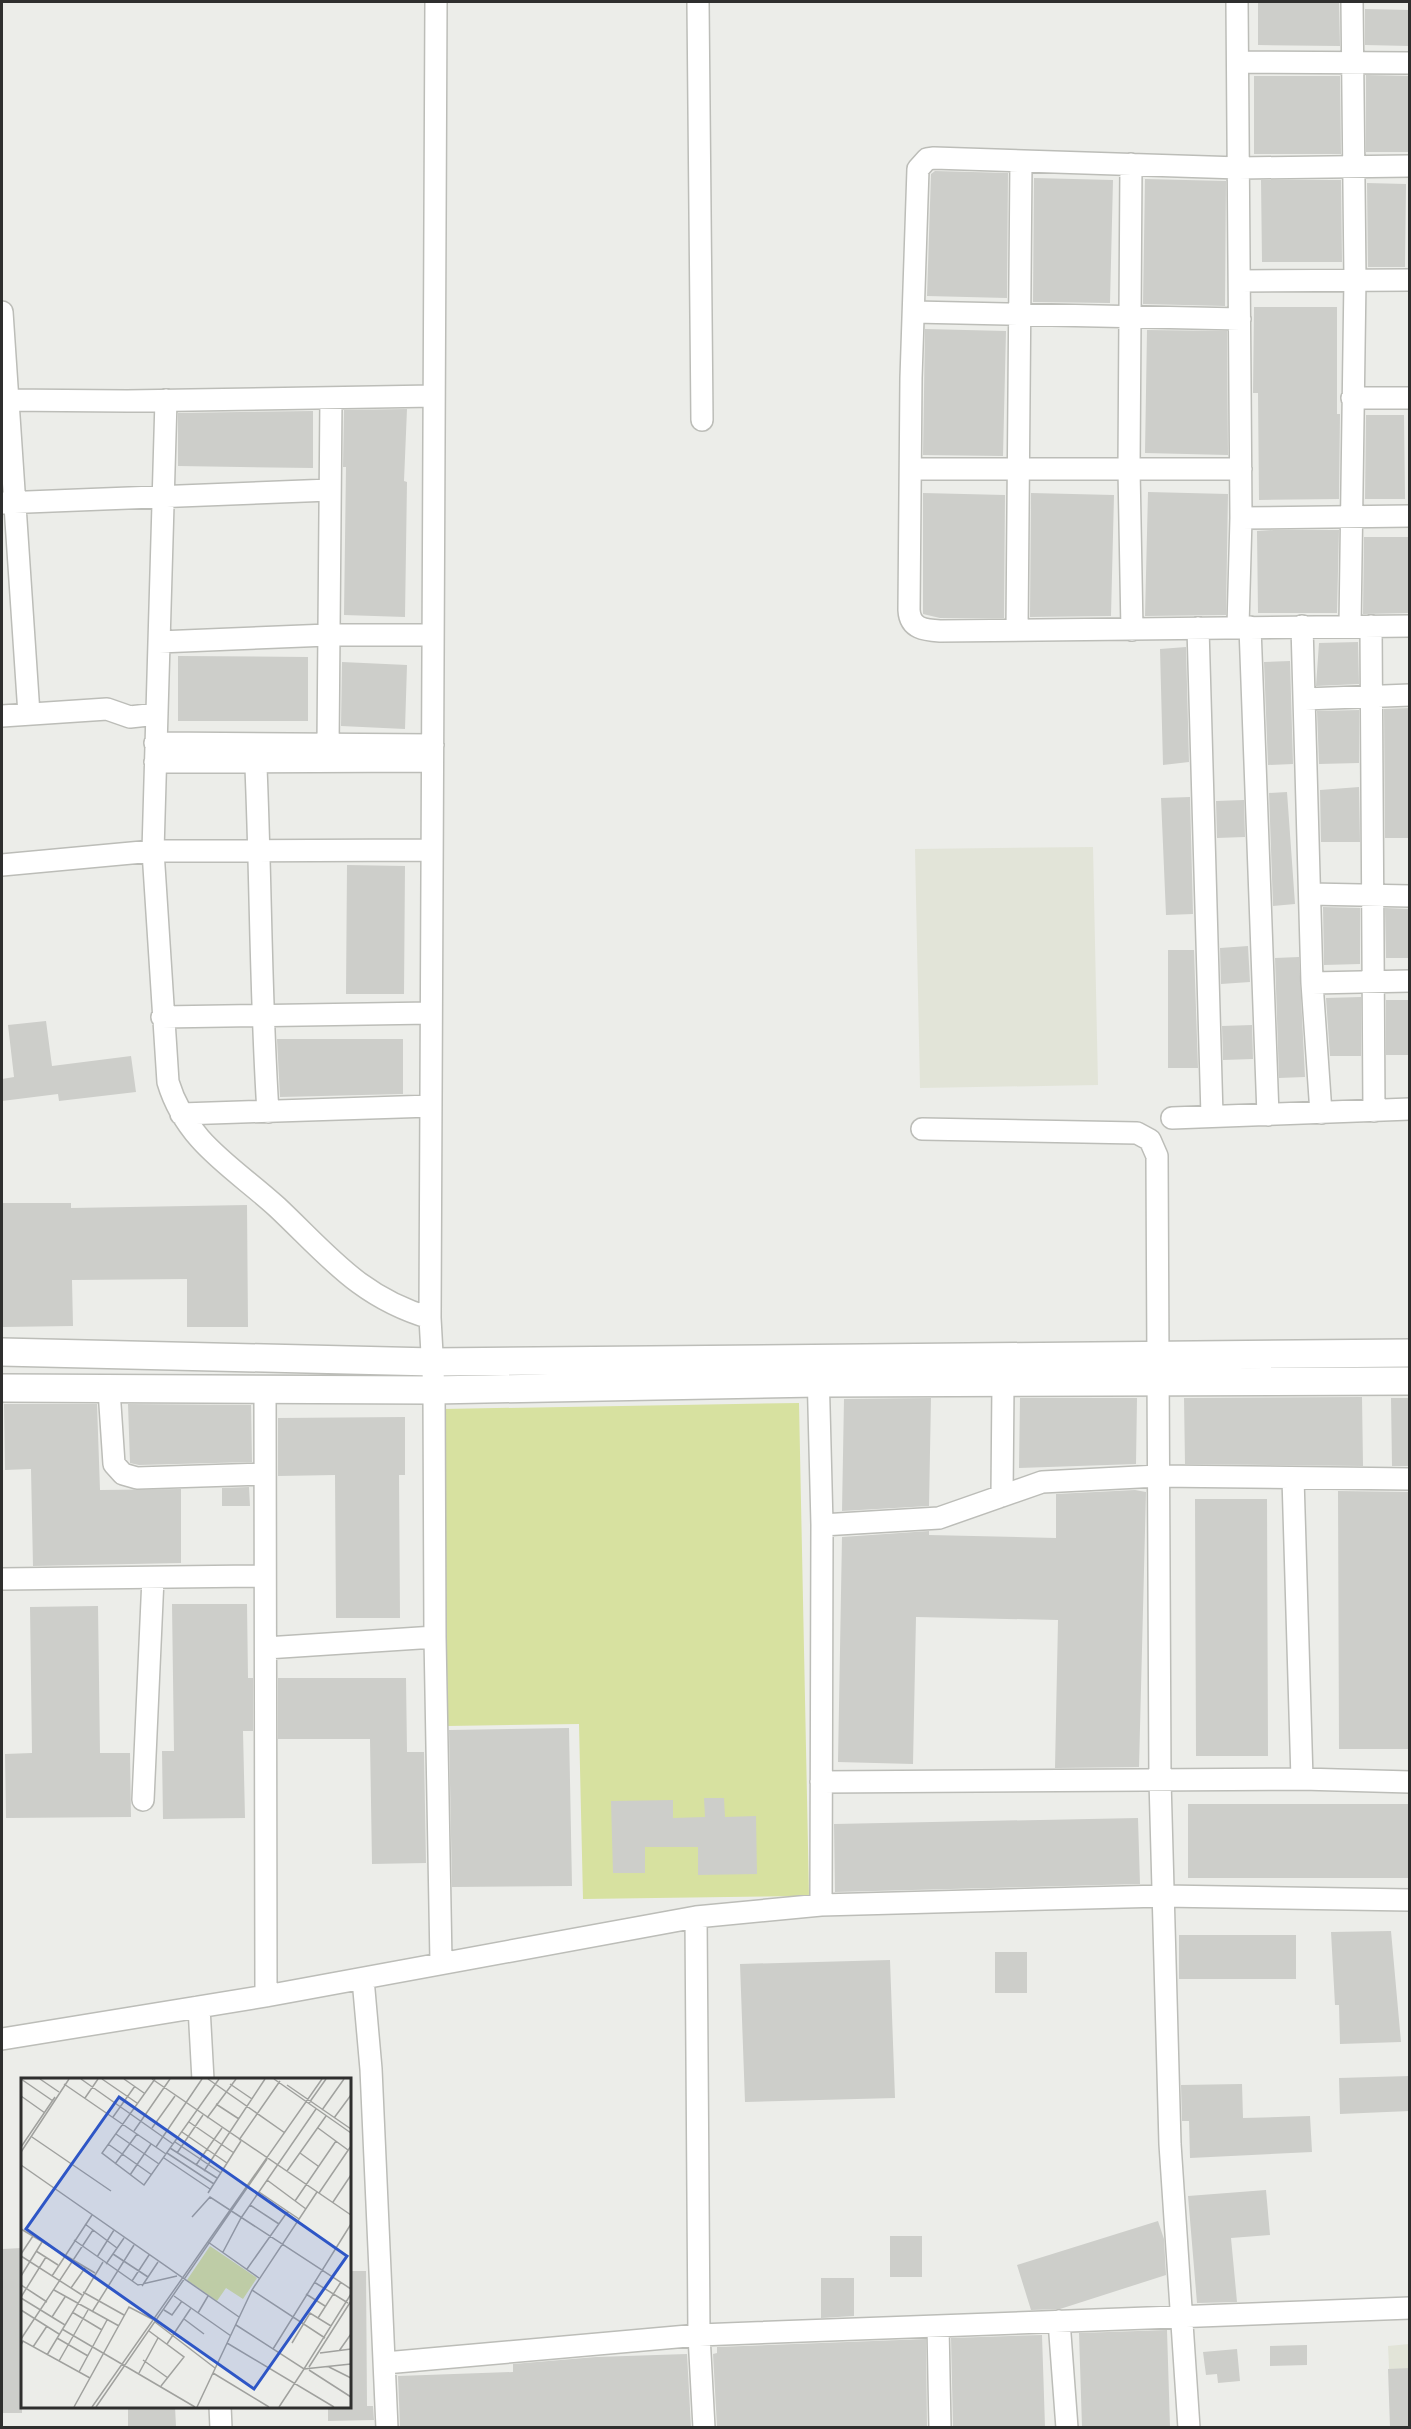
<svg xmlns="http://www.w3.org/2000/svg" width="1411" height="2429" font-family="'Archivo Narrow',sans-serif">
  <rect width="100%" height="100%" fill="#ecede9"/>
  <!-- built -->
  <path fill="#e2e4d8" d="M1093,847L1098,1085L920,1088L915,849Z
    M1409,2344V2427H1392L1388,2346Z"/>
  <!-- green -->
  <path fill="#d7e1a0" d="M799,1403L809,1896L583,1899L579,1724L448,1726L442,1409Z"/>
  <!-- building -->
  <path fill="#cdceca" d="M1258,2H1339L1340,46L1258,45Z
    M1365,9L1410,10V46L1365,45Z
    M1366,75L1410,76V152H1366Z
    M1254,76H1340L1341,154H1254Z
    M935,171L1008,173L1007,298L927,296L931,174Z
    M1034,178L1113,180L1110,303L1033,302Z
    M1145,179L1226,181L1225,306L1143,304Z
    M1261,180H1341L1342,262H1262Z
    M1367,183L1406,184L1405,267H1368Z
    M1254,307H1337V414H1340L1339,499L1259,500L1258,393H1253Z
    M925,329L1006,331L1003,456L923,455Z
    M1147,330L1227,331L1228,455L1145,453Z
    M407,409L404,481L407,482L405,617L344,615L346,467H343L344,410Z
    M313,411V468L178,466V413Z
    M1366,415H1404L1405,499H1365Z
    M1148,492L1228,494L1226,615L1145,616Z
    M923,493L1005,495L1004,618H940L923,614Z
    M1031,493L1114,495L1111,616L1030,617Z
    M1274,530H1339L1337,613H1258L1257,531Z
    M1364,537H1410V613L1363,614Z
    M1358,642L1359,684L1316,686L1319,643Z
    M1186,647L1189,762L1163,765L1160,649Z
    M178,656L308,657V721H178Z
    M1290,661L1293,764L1268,765L1264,662Z
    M342,662L407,665L405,729L341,726Z
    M1410,708V838H1385L1384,709Z
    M1359,710V763L1319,764L1317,711Z
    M1359,787L1360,842H1321L1320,790Z
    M1287,792L1295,904L1273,906L1269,793Z
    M1190,797L1193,914L1166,915L1161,798Z
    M1244,800L1245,837L1217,838L1216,801Z
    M347,865L405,866L404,994H346Z
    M1323,907L1360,908V964L1324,965Z
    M1385,908L1410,909V958H1386Z
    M1248,946L1250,982L1221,984L1220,948Z
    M1168,950H1194L1198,1068H1168Z
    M1299,957L1305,1077L1279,1078L1275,958Z
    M1361,997V1056H1330L1326,998Z
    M1386,1000H1410V1055H1386Z
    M46,1021L52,1066L131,1056L136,1092L59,1101L58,1094L2,1101V1079L14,1077L8,1025Z
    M1252,1025L1253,1059L1223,1060L1222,1026Z
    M277,1039H403V1094L280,1097Z
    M2,1203H71V1208L247,1205L248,1327H187V1279L72,1280L73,1326L3,1327Z
    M1362,1397L1363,1466L1185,1464L1184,1398Z
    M931,1398L929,1506L842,1511L844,1399Z
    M1020,1398H1137L1136,1464L1019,1468Z
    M1391,1398H1410V1466H1392Z
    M4,1404H97L100,1490L181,1489V1563L33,1566L31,1469L5,1470Z
    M128,1404L251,1405L252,1462L139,1465L130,1463Z
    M405,1417V1475H399L400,1618H336L335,1475L278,1476V1418Z
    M249,1487L250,1506H222V1488Z
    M1135,1490L1146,1492L1139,1767L1055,1768L1058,1620L916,1617L913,1764L838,1762L842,1537L929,1531V1535L1056,1538V1494Z
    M1338,1491L1410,1492V1749H1339Z
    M1195,1499H1267L1268,1756H1196Z
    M172,1604H247L248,1678H253V1731H243L245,1818L163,1819L162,1751H174Z
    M98,1606L100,1753H130L131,1817L6,1818L5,1754L32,1753L30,1607Z
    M278,1678H406L407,1752H424L426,1863L372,1864L370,1739H278Z
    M569,1728L572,1886L452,1887L449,1730Z
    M704,1798H724L725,1817L756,1816L757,1874L698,1875V1847H645V1873H613L611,1801L673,1800V1818L705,1817Z
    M1188,1804H1410V1878H1188Z
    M1138,1818L1140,1884L835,1892L834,1824Z
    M1391,1931L1401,2042L1340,2044L1339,2005H1335L1331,1932Z
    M1179,1935H1296V1979H1179Z
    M995,1952H1027V1993H995Z
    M890,1960L895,2098L745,2102L740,1964Z
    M1410,2076V2111L1340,2114L1339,2078Z
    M1242,2084L1243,2118L1310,2116L1312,2152L1190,2158L1189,2121H1182L1181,2085Z
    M1266,2190L1270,2235L1231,2238L1237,2302L1197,2303L1188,2196Z
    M1158,2221L1164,2239L1166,2275L1060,2309L1031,2310L1017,2265Z
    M890,2236H922V2277H890Z
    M22,2248V2413H2V2249Z
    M350,2271H366L367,2406H373L374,2420L328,2421V2406H350Z
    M821,2278H854V2316L821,2318Z
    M1167,2330L1170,2427H1082L1079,2333Z
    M1042,2335L1045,2427H953L951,2338Z
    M926,2339L927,2427H717L713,2354L717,2353V2347Z
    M1307,2345V2365L1270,2366V2346Z
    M1237,2349L1240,2381L1218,2383L1217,2374L1206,2375L1203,2352Z
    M687,2354L691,2427H400L398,2376L513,2372V2364L596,2357Z
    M1410,2368V2427H1390L1388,2369Z
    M128,2406H175L176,2427H128Z"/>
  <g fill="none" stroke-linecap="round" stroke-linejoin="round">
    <defs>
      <path id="minor" d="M436,2L430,1318L434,1390L435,1637L441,1962
        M698,2L702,420
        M1237,2L1241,518L1238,626
        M1238,62L1410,63
        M1131,164L1129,469L1132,630
        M1410,166L1239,168L934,158L927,159L918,169L911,378L909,610C910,629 925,630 940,631L1410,626
        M1240,281L1410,280
        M2,312L29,714
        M914,312L1240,319
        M1352,398H1410
        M2,400L127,401L434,396
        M166,400L153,851L168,1082C186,1142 233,1167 277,1207C328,1255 359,1297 430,1318
        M911,469H1241
        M2,503L330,490
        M1241,518L1410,516
        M1302,626L1312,983L1321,1113
        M1350,626L1355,279L1352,2
        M1371,626L1374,1111
        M1250,627L1268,1115
        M1198,628L1212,1116
        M1017,630L1021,161
        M159,642L328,635H433
        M1305,699L1410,695
        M2,716L107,709L130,717L157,714
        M155,743L433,745
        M255,745C261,868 260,990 268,1112
        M328,746L331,398
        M155,762L432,761
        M2,865L153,851L432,850
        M1310,894L1410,896
        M1312,983L1410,981
        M162,1017L431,1013
        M181,1114L431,1106
        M1172,1118L1410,1109
        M922,1129L1137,1133L1150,1140L1157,1156L1160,1780L1170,2144L1189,2428
        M818,1369L822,1525L821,1905
        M265,1389L266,1996
        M109,1390L114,1464L123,1474L137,1478L264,1474
        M1293,1478L1302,1779
        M1002,1496L1003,1384
        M822,1525L939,1518L1042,1482L1158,1476L1410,1479
        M2,1579L265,1576
        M266,1648L435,1637
        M821,1782L1302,1779L1410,1782
        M143,1800L153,1578
        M696,1917L699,2335L704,2428
        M363,1979L371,2069L387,2428
        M199,2007L203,2080
        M2,2039L266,1996L696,1917L821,1905L1163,1896L1410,1900
        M1059,2321L1067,2428
        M938,2326L940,2428
        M385,2363L699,2335L1410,2308
        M220,2406L221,2428"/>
      <path id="tertiary" d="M2,1352L433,1362L1410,1353
        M2,1388L434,1390L817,1383L1410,1381"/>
    </defs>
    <!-- minor casing -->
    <use href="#minor" stroke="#bcbdb8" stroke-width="24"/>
    <!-- tertiary casing -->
    <use href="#tertiary" stroke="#bcbdb8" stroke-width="30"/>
    <!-- minor -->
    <use href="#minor" stroke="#fff" stroke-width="21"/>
    <!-- tertiary -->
    <use href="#tertiary" stroke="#fff" stroke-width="27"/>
  </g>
  <!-- overview -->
  <g transform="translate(21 2078)">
    <rect width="330" height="330" fill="#ecede9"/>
    <path d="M189,168L236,200L222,221L205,210L196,223L166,202Z" fill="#d7e1a0"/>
    <path fill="none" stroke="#a0a19e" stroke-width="1.5" d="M0,1L32,23M19,1L38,14M60,1L152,66M81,1L116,25M103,1L123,15M131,1L330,137M134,1L81,75L123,107L198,1M187,1L264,55M253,1L330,55M43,6L145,76M209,6L231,21M266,7L330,51M0,18L24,35M64,20L77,1M288,25L305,1M195,26L218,41M301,32L323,1M92,39L114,8M186,40L215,1M313,40L330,17M168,44L213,75M131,50L154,18M297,50L327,72M113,53L149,1M161,54L206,85M95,56L138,86M11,59L90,113M218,62L259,3M154,64L200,95M87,66L131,97M0,69L34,19M135,69L181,1M149,70L196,100M0,74L48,1M146,75L193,106M156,75L182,37M279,75L297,88M143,80L189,111M94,86L116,56M0,87L218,239M175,87L201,50M183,93L244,1M266,93L305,38M109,97L130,66M246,102L285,131M238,114L278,141M187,115L220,63M298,115L330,68M274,123L315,63M312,124L330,97M229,127L258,146M171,139L189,119L330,211M64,146L96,170M0,151L74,195M53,162L117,207L156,198M187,164L238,200M15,173L37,187M202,174L220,140L295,31M0,176L12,158M92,176L127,199M0,178L61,217M76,179L93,152M85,186L103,160M226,191L267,133M0,198L21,164M31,198L71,137M111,203L128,177M293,204L327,225M0,207L26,224M121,208L137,184M50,210L64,190M33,212L98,248M231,212L304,260M62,214L103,237M285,216L304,228M153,218L210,258M0,219L25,179M0,220L44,247M0,232L38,256M143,232L151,237L161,223M51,234L81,252M71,234L113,167M177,235L187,218M31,239L44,219M297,240L320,204M163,241L183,256M134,244L194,290M215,247L283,291L330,216M41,251L174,329M128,253L163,279L140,308M36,260L67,278M0,261L72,152M206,265L313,329M271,265L289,235L310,248M146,266L170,230M0,267L2,263L69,300M12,269L26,248M252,271L330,146M318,273L330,256M299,275L330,271M26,277L82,184M122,282L147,300M38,283L67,232M288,289L330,223M308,289L330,300M288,292L330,319M58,294L86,242M118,295L137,260M192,295L248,329M53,329L108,229L131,241M71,329L301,1M75,329L246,81M176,329L231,212L296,114M258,329L283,291L330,286"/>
    <path fill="#2e56c6" fill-opacity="0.15" stroke="#2e56c6" stroke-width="3" d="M98,19L326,178L233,311L5,151Z"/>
    <rect width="330" height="330" fill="none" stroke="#2f2f2e" stroke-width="3"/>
  </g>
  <!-- border -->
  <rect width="1411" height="2429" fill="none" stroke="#2f2f2e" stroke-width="6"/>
</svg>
